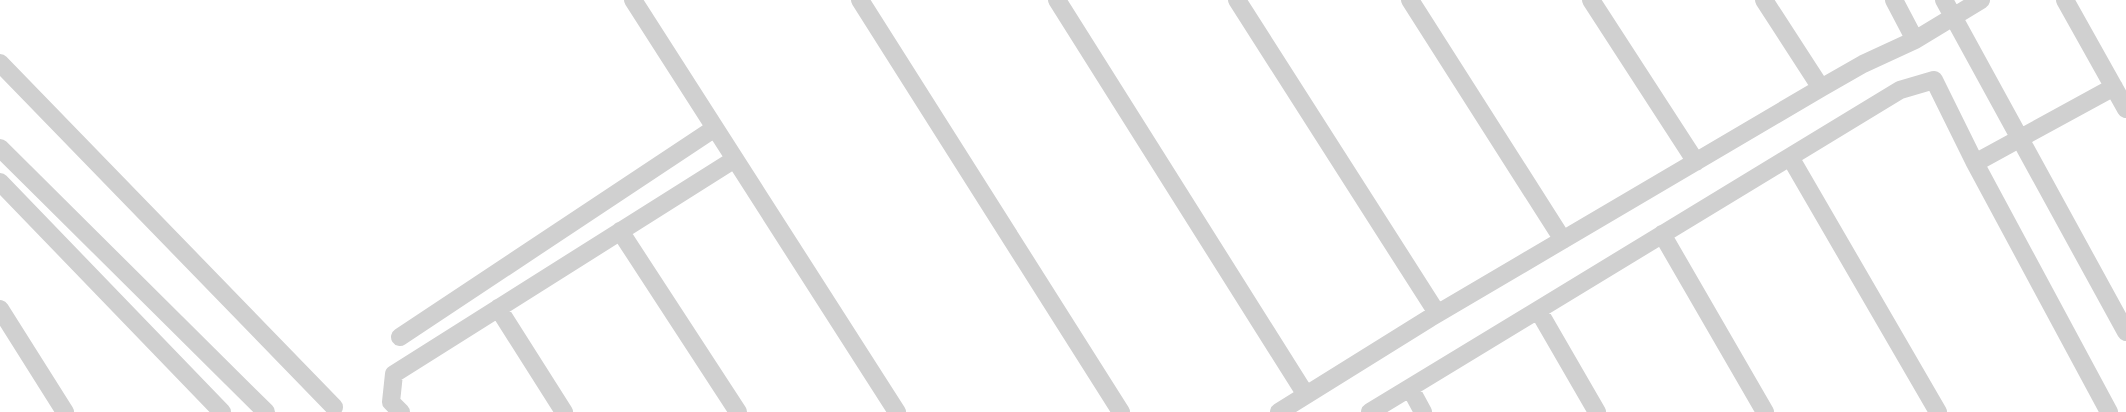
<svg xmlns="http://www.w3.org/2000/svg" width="2126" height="412" font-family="'Nunito Sans',sans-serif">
  <rect width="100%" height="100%" fill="#fff"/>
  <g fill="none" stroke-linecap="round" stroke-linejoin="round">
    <!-- lane -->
    <path stroke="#d0d0d0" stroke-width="18" d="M633,0L897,412
      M860,0L1121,412
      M1057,0L1306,395
      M1237,0L1437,313
      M1410,0L1563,240
      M1591,0L1696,162
      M1764,0L1821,88
      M1894,0L1915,40
      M1944,0L2126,332
      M2065,0L2126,109
      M0,63L334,407
      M0,148L266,412
      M1790,157L1938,412
      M1975,163L2109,412
      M0,182L222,412
      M620,231L738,412
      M1662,234L1765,412
      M498,308L564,412
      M0,309L65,412
      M1538,310L1597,412
      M400,337L715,128
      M1410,388L1423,412
      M401,412L391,402L394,374L735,159
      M1279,412L1430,318L1821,88L1863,64L1915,40L1981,0
      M1370,412L1900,90L1934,80L1975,163L2114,87"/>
  </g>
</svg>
